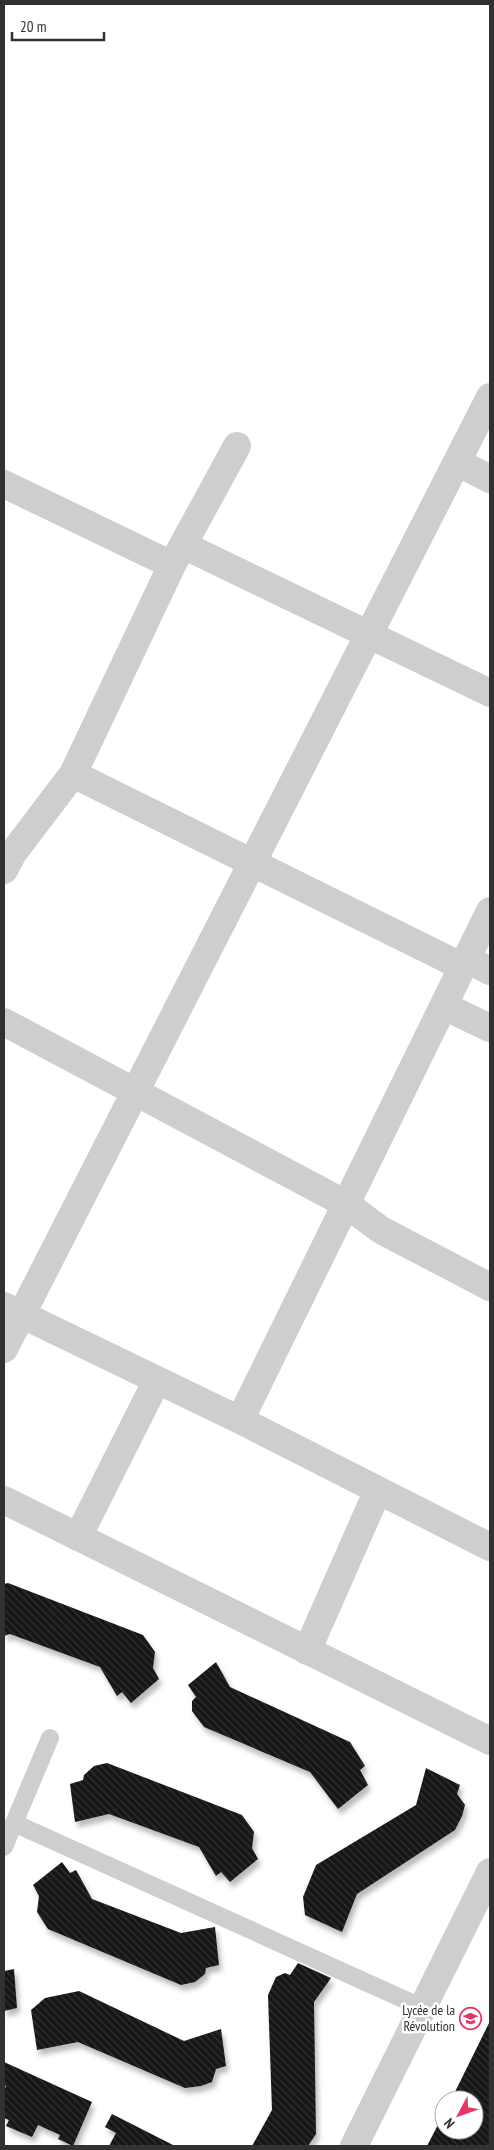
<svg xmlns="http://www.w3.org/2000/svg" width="494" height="2150" font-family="'PT Sans Narrow',sans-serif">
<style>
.building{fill:url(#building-back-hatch);filter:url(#shadow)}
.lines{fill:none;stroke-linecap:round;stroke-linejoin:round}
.service{stroke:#cecece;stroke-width:18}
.minor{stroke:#cecece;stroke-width:28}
.labels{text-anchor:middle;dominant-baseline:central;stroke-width:5;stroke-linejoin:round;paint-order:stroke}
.poi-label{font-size:14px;fill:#313131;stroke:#fff;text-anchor:end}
</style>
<defs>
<pattern id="building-back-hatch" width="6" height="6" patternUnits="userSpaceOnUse" patternTransform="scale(1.25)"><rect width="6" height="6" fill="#181818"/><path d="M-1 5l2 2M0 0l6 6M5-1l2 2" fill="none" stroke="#313131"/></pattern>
<filter id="shadow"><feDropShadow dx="3" dy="5.5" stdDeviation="2.5" flood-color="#0004"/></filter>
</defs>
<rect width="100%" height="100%" fill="#fff"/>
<path class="building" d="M8,1583l135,52 12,17 -2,16 6,11 -28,24 -9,-11 -5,4 -17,-29 -90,-33 -6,2v-52z
M216,1662l14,25 120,55 15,24 -5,4 8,15 -30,24 -28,-37 -106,-45 -12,-16v-10l4,-4 -8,-12z
M107,1763l135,52 12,17 -2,16 6,11 -28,23 -9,-10 -5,4 -17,-29 -90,-33 -34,8 -5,-38 13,-4 1,-5 10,-9z
M426,1768l34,17 -3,9 8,11 -3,11 -7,14 -98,64 -15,38 -37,-17 -2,-18 13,-32 100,-60z
M62,1862l8,11 6,-3 16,29 89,34 34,-6 4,38 -13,3 -1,6 -10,8 -14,3 -133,-56 -11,-17 2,-16 -6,-11z
M298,1963l33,15 -17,24 2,132 -8,12h-56l20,-36 -4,-115 8,-18 9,-4 5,2z
M14,1969l3,39 -13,3v-40z
M79,1991l105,50 37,-12 5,37 -10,3 -4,13 -11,4 -16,2 -107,-46 -41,8 -6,-40 14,-12z
M490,2021v125h-63l17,-33v17h30v-30h-23z
M4,2062l88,40 -19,44 -15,-7 2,-4 -22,-10 -6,12 -26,-11 3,-6 -5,-2v-28l2,-4 -2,-1z
M112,2114l63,32h-66l7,-13 -11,-6z"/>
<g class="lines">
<path class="service" d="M14,1823l409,185
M4,1847l46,-109"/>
<path class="minor" d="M457,462l33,17
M4,484l168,81
M183,545l307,148
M73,774l390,193
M4,870l9,-17 60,-79 99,-209 65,-119
M467,959l23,12
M444,1006l46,22
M4,1022l342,182 35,26 109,57
M4,1306l236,114 250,127
M4,1349l486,-952
M240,1420l250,-509
M4,1500l486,241
M78,1537l79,-157
M307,1651l71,-161
M354,2146l136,-274"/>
</g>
<defs>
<symbol id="school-ring" viewBox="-11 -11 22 22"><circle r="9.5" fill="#fff" stroke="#e33863" stroke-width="1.5"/><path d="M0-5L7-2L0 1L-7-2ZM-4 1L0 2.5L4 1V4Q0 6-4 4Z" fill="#e33863"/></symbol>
</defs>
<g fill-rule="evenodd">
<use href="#school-ring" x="458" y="2006" width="25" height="25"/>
</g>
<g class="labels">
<g class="poi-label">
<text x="455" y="2010">Lycée de la<tspan x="455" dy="16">Révolution</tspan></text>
</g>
</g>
<rect width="494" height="2150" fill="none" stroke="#313131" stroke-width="10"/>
<g transform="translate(459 2115) rotate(229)"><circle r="24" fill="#ffffff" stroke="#adadad"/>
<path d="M0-4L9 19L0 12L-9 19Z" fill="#e33863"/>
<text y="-8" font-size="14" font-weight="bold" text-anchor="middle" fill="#313131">N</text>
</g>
<path d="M12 32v8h92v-8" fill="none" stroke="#313131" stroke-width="2.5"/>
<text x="20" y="32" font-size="15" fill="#313131" stroke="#ffffff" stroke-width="4" paint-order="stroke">20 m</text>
</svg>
